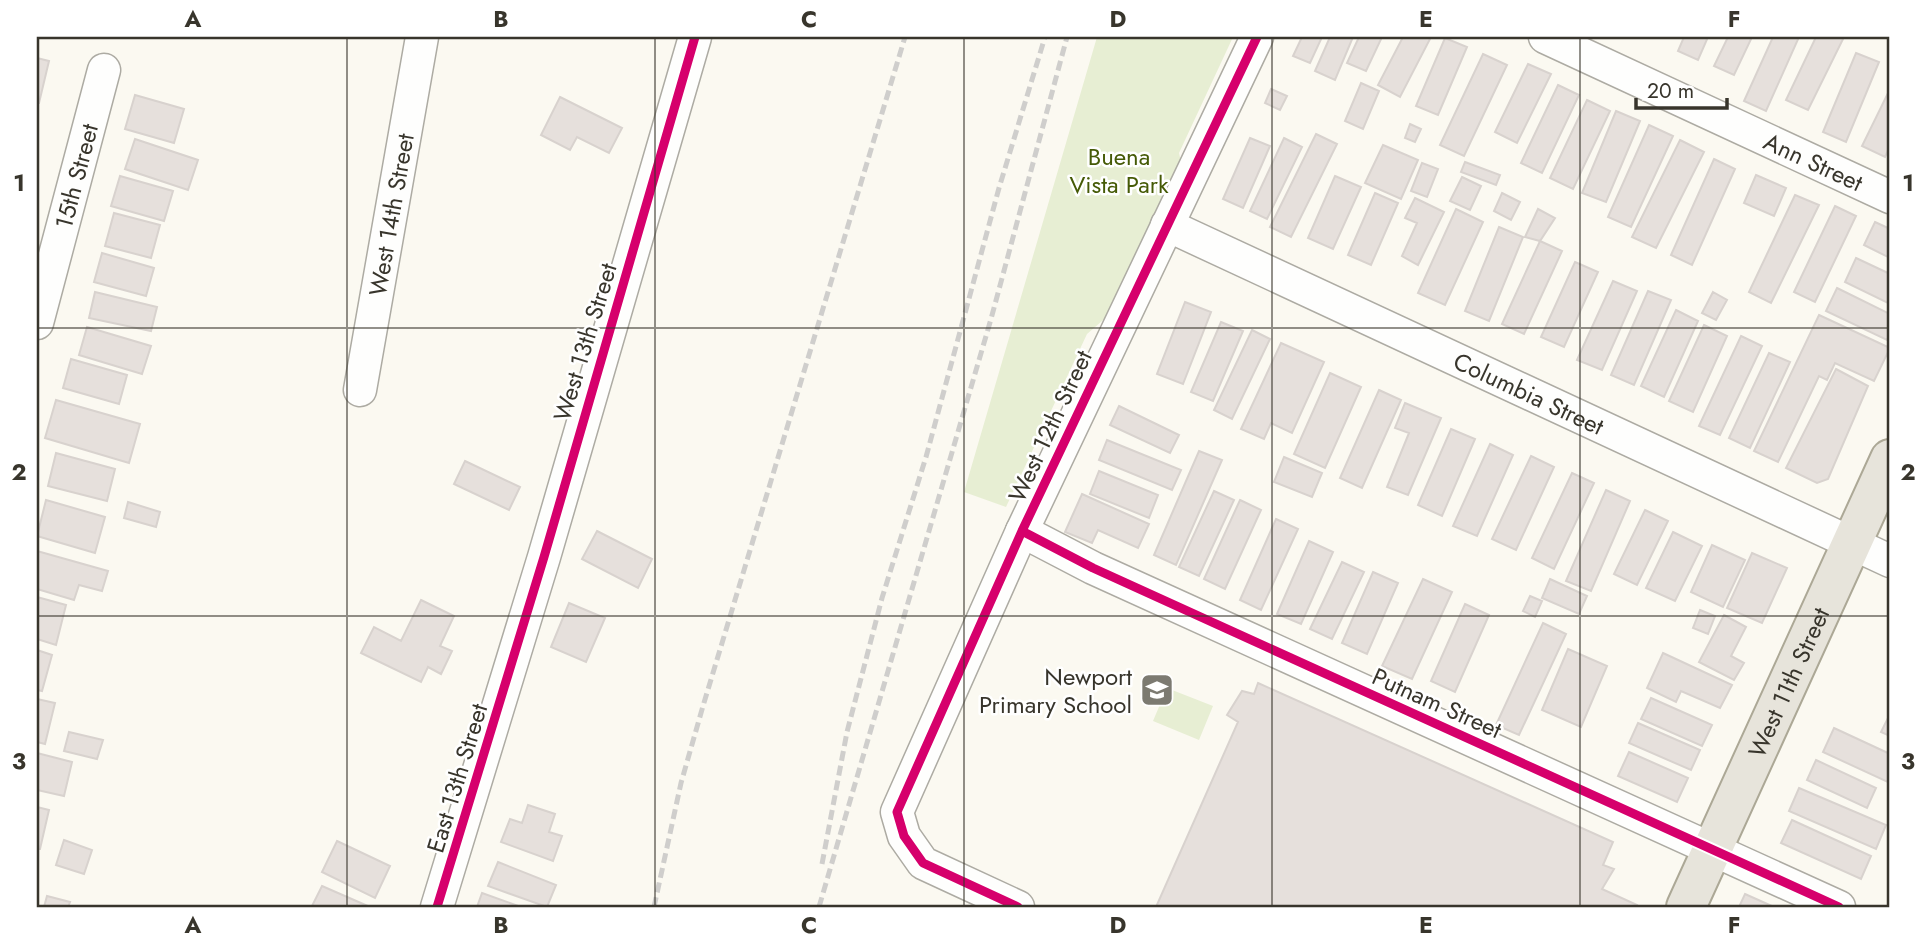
<svg xmlns="http://www.w3.org/2000/svg" width="1927" height="944" font-family="Jost,sans-serif">
<style>
.green{fill:#e7eed3}
.building{fill:#e6e0dc;stroke:#d8d2ce;stroke-width:2}
.lines{fill:none;stroke-linecap:round;stroke-linejoin:round}
.minor-casing{stroke:#adaba3;stroke-width:35}
.major-casing{stroke:#aca896;stroke-width:42}
.minor{stroke:#fefefd;stroke-width:32}
.major{stroke:#e7e4db;stroke-width:38}
.rail{stroke:#cfcecc;stroke-width:5;stroke-dasharray:10 5;stroke-linecap:butt}
.cycleway-casing{stroke:#fff;stroke-width:13}
.cycleway{stroke:#d6006c;stroke-width:9}
.grid{fill:none;stroke:#38352c;stroke-width:2;stroke-opacity:0.55}
.labels{text-anchor:middle;dominant-baseline:central;stroke-width:5;stroke-linejoin:round;paint-order:stroke}
.park-label{font-size:24px;fill:#455a06;stroke:#fff}
.street-label{font-size:24px;fill:#38352c;stroke:#fff}
.poi-label{font-size:24px;fill:#38352c;stroke:#fff;text-anchor:end}
.neatline{fill:none;stroke:#38352c;stroke-width:2.5}
.grid-label{font-size:23px;text-anchor:middle;font-weight:bold;fill:#38352c}
</style>
<rect width="100%" height="100%" fill="#fbf9f1"/>
<path class="green" d="M1097,37h136l-54,116 4,18 -74,144 -22,19 -81,173 -42,-15z
M1167,688l46,18 -14,34 -46,-19z"/>
<path class="building" d="M1302,37h20l-12,26 -17,-7z
M1330,37h23l-18,43 -20,-9z
M1359,37h23l-16,34 -19,-8z
M1403,37h28l-31,60 -22,-12z
M1684,37h24l-10,23 -20,-9z
M1728,37h24l-18,38 -20,-9z
M1773,37h26l-33,74 -22,-10z
M1816,37h28l-36,73 -22,-10z
M1445,38l22,9 -29,68 -22,-9z
M1856,53l23,9 -33,80 -23,-10z
M1483,54l24,11 -43,91 -24,-11z
M37,58l12,3 -10,42h-2z
M1528,64l23,10 -34,69 -22,-11z
M1361,83l18,8 -16,38 -18,-8z
M1558,85l21,10 -37,78 -21,-10z
M1271,89l16,7 -7,14 -15,-7z
M1890,89v57l-5,11 -23,-11z
M135,95l49,14 -10,34 -49,-14z
M560,97l62,31 -13,25 -32,-16 -7,13 -29,-15z
M1587,100l23,11 -37,78 -23,-11z
M1616,111l24,10 -34,81 -24,-9z
M1410,124l11,5 -6,13 -10,-4z
M1649,125l24,11 -42,91 -23,-10z
M1316,134l21,10 -46,93 -21,-10z
M1250,138l20,8 -27,62 -20,-9z
M1284,138l18,9 -35,72 -17,-8z
M135,139l63,21 -10,30 -63,-21z
M1680,140l24,12 -48,96 -24,-11z
M1383,145l35,15 -17,39 -36,-16z
M1714,159l21,10 -43,96 -21,-10z
M1465,162l35,13 -4,10 -35,-13z
M1422,163l16,6 -11,28 -16,-6z
M1756,175l30,13 -12,28 -30,-13z
M120,176l53,15 -9,30 -53,-15z
M1335,176l26,11 -28,62 -25,-11z
M1462,177l19,9 -11,24 -20,-9z
M1375,193l23,10 -27,62 -23,-10z
M1502,193l18,9 -9,18 -17,-9z
M1795,195l24,10 -48,98 -22,-11z
M1415,198l29,14 -26,53 -16,-9 15,-33 -12,-5z
M1835,206l21,10 -41,86 -21,-10z
M1456,209l27,13 -38,83 -27,-12z
M1538,209l17,9 -15,23 -15,-4z
M114,213l46,12 -9,33 -46,-12z
M1875,222l15,7v29l-26,-13z
M1499,227l24,10 -34,84 -24,-10z
M1540,241l22,10 -38,83 -22,-10z
M102,253l52,15 -8,28 -52,-14z
M1856,258l34,16v30l-45,-22z
M1575,262l23,10 -34,75 -23,-10z
M1613,281l24,10 -35,79 -25,-10z
M1837,288l53,26v19l-3,7 -61,-29z
M1648,291l23,9 -37,85 -23,-10z
M95,292l62,15 -6,24 -62,-13z
M1713,292l14,8 -11,20 -14,-7z
M1185,302l26,10 -28,72 -26,-10z
M1676,310l22,11 -34,76 -23,-11z
M1819,315l71,33 -16,33 -39,-18 -8,17 -8,-4 -41,86 -24,-11z
M1221,322l22,9 -30,70 -22,-9z
M1704,325l23,11 -34,76 -24,-11z
M87,327l64,19 -9,28 -63,-19z
M1252,330l18,9 -38,80 -18,-9z
M1741,336l21,10 -42,89 -21,-9z
M1281,343l43,19 -32,71 -21,-10 -7,16 -23,-10z
M1769,353l21,9 -40,86 -21,-10z
M71,359l56,16 -8,29 -56,-16z
M1836,369l32,17 -40,93 -11,4 -31,-15z
M1330,373l31,14 -36,81 -31,-14z
M1379,390l22,10 -39,88 -22,-10z
M56,400l84,24 -11,39 -84,-25z
M1405,403l36,15 -33,77 -21,-8 22,-54 -14,-5z
M1119,406l60,29 -9,18 -60,-28z
M1451,429l24,10 -33,77 -24,-11z
M1107,440l74,30 -9,20 -73,-30z
M1490,444l23,11 -36,81 -24,-10z
M1199,451l23,9 -46,105 -22,-10z
M56,453l59,16 -8,32 -59,-15z
M1531,456l23,11 -38,83 -24,-11z
M1284,457l38,16 -10,24 -38,-15z
M465,461l55,26 -11,23 -55,-26z
M1099,471l59,24 -9,23 -59,-24z
M1572,473l22,10 -40,86 -22,-11z
M1606,490l24,11 -39,90 -25,-10z
M1214,491l20,9 -35,76 -20,-9z
M1082,494l67,30 -11,24 -40,-18 -6,13 -27,-11z
M46,500l59,17 -10,36 -58,-17z
M1240,500l21,10 -36,79 -21,-10z
M128,502l32,10 -4,15 -32,-9z
M1645,510l23,11 -31,64 -23,-11z
M1276,519l22,10 -37,81 -21,-10z
M597,531l55,28 -14,29 -56,-29z
M1673,532l29,14 -27,55 -29,-13z
M1309,541l24,11 -32,72 -24,-10z
M1712,545l33,15 -22,47 -32,-15z
M37,551l71,20 -6,20 -23,-6 -5,15 -37,-11z
M1752,553l35,15 -25,55 -35,-15z
M1342,562l22,10 -32,67 -22,-10z
M1373,572l25,11 -31,71 -25,-11z
M1423,579l29,13 -40,87 -30,-13z
M1550,579l37,17 -8,18 -37,-16z
M1530,596l12,5 -7,16 -12,-6z
M37,597l29,8 -10,40 -19,-6z
M421,600l33,16 -14,30 12,5 -11,23 -13,-7 -7,15 -60,-29 13,-26 27,14z
M569,603l36,15 -19,44 -35,-15z
M1465,604l24,11 -34,77 -24,-11z
M1700,610l15,6 -7,18 -15,-6z
M1724,615l22,12 -15,29 13,7 -10,17 -35,-18z
M1543,623l23,11 -47,101 -23,-10z
M1568,649l39,17 -26,61 -39,-17z
M37,650l15,5 -10,36 -5,-1z
M1663,653l69,32 -12,23 -39,-17 -5,11 -29,-14z
M1258,683l355,159 -10,23 11,4 -12,20 35,16 -1,2h-480l82,-185 -11,-7 15,-24 12,3z
M1651,698l61,27 -10,21 -61,-27z
M37,699l18,4 -10,41 -8,-2z
M1890,714v22l-9,-4z
M1638,723l62,27 -9,20 -62,-27z
M1834,728l56,26v29l-67,-31z
M69,732l34,8 -6,19 -33,-8z
M1629,752l59,26 -11,24 -59,-26z
M37,753l35,9 -8,34 -27,-6z
M1816,760l60,28 -9,20 -60,-28z
M1799,788l87,37 -10,24 -87,-38z
M528,805l27,9 -6,18 13,4 -9,25 -52,-19 9,-23 12,4z
M37,807l12,3 -9,39h-3z
M1792,820l79,36 -10,23 -80,-36z
M64,840l28,10 -8,24 -28,-9z
M337,841l53,25 -15,32 -53,-26z
M498,862l58,23 -9,22 -59,-21z
M322,886l48,21 -58,-1z
M482,893l39,14h-44z
M1745,894l29,13h-35z
M47,896l23,6 -2,5h-24z"/>
<g class="lines">
<defs>
<g id="minor">
<path id="s1" d="M1545,37l345,160"/>
<path id="s2" d="M1167,225l723,336"/>
<path id="s3" d="M37,323l67,-253"/>
<path id="s4" d="M360,390l62,-353"/>
<path d="M1022,531l71,37 746,339"/>
<path d="M437,907l107,-350 151,-520"/>
<path d="M1018,907l-95,-44 -19,-27 -7,-24 125,-281 235,-494"/>
</g>
<g id="major">
<path id="s5" d="M1686,907l204,-448"/>
</g>
</defs>
<use href="#minor" class="minor-casing"/>
<use href="#major" class="major-casing"/>
<use href="#minor" class="minor"/>
<use href="#major" class="major"/>
<path class="rail" d="M822,864l25,-132 35,-134 44,-141 73,-269 46,-151
M654,907l27,-124 22,-77 202,-669
M819,907l172,-588 76,-282"/>
<defs>
<path id="cycleway" d="M1022,531l71,37 746,339
M437,907l107,-350 151,-520
M1018,907l-95,-44 -19,-27 -7,-24 125,-281 235,-494"/>
</defs>
<use href="#cycleway" class="cycleway-casing"/>
<use href="#cycleway" class="cycleway"/>
</g>
<path class="grid" d="M347,37v870M655,37v870M964,37v870M1272,37v870M1580,37v870M37,328h1853M37,616h1853"/>
<defs>
<symbol id="school-square" viewBox="-11 -11 22 22"><rect x="-9" y="-9" width="18" height="18" rx="4" fill="#7c7a71" stroke="#fff"/><path d="M0-5L7-2L0 1L-7-2ZM-4 1L0 2.5L4 1V4Q0 6-4 4Z" fill="#fff"/></symbol>
</defs>
<g fill-rule="evenodd">
<use href="#school-square" x="1138" y="671" width="38" height="38"/>
</g>
<g class="labels">
<g class="park-label">
<text x="1119" y="156">Buena<tspan x="1119" dy="28">Vista Park</tspan></text>
</g>
<g class="street-label">
<text stroke="none"><textPath href="#s1" startOffset="296">Ann Street</textPath></text>
<text stroke="none"><textPath href="#s3" startOffset="152">15th Street</textPath></text>
<text stroke="none"><textPath href="#s4" startOffset="178">West 14th Street</textPath></text>
<text transform="translate(585 342) rotate(-73)">West 13th Street</text>
<text stroke="none"><textPath href="#s2" startOffset="399">Columbia Street</textPath></text>
<text transform="translate(1050 426) rotate(-65)">West 12th Street</text>
<text stroke="none"><textPath href="#s5" startOffset="247">West 11th Street</textPath></text>
<text transform="translate(1437 703) rotate(24)">Putnam Street</text>
<text transform="translate(457 778) rotate(-73)">East 13th Street</text>
</g>
<g class="poi-label">
<text x="1132" y="676">Newport<tspan x="1132" dy="28">Primary School</tspan></text>
</g>
</g>
<rect width="1927" height="944" fill="none" stroke="#ffffff" stroke-width="77"/>
<path d="M1636 98v10h91v-10" fill="none" stroke="#38352c" stroke-width="3.5"/>
<text x="1647" y="98" font-size="21" fill="#38352c" stroke="#ffffff" stroke-width="5" paint-order="stroke">20 m</text>
<rect x="38" y="38" width="1850" height="868" class="neatline"/>
<g class="grid-label">
<text x="193" y="27">A</text>
<text x="501" y="27">B</text>
<text x="809" y="27">C</text>
<text x="1118" y="27">D</text>
<text x="1426" y="27">E</text>
<text x="1734" y="27">F</text>
<text x="19" y="191">1</text>
<text x="1908" y="191">1</text>
<text x="19" y="480">2</text>
<text x="1908" y="480">2</text>
<text x="19" y="769">3</text>
<text x="1908" y="769">3</text>
<text x="193" y="933">A</text>
<text x="501" y="933">B</text>
<text x="809" y="933">C</text>
<text x="1118" y="933">D</text>
<text x="1426" y="933">E</text>
<text x="1734" y="933">F</text>
</g>
</svg>
